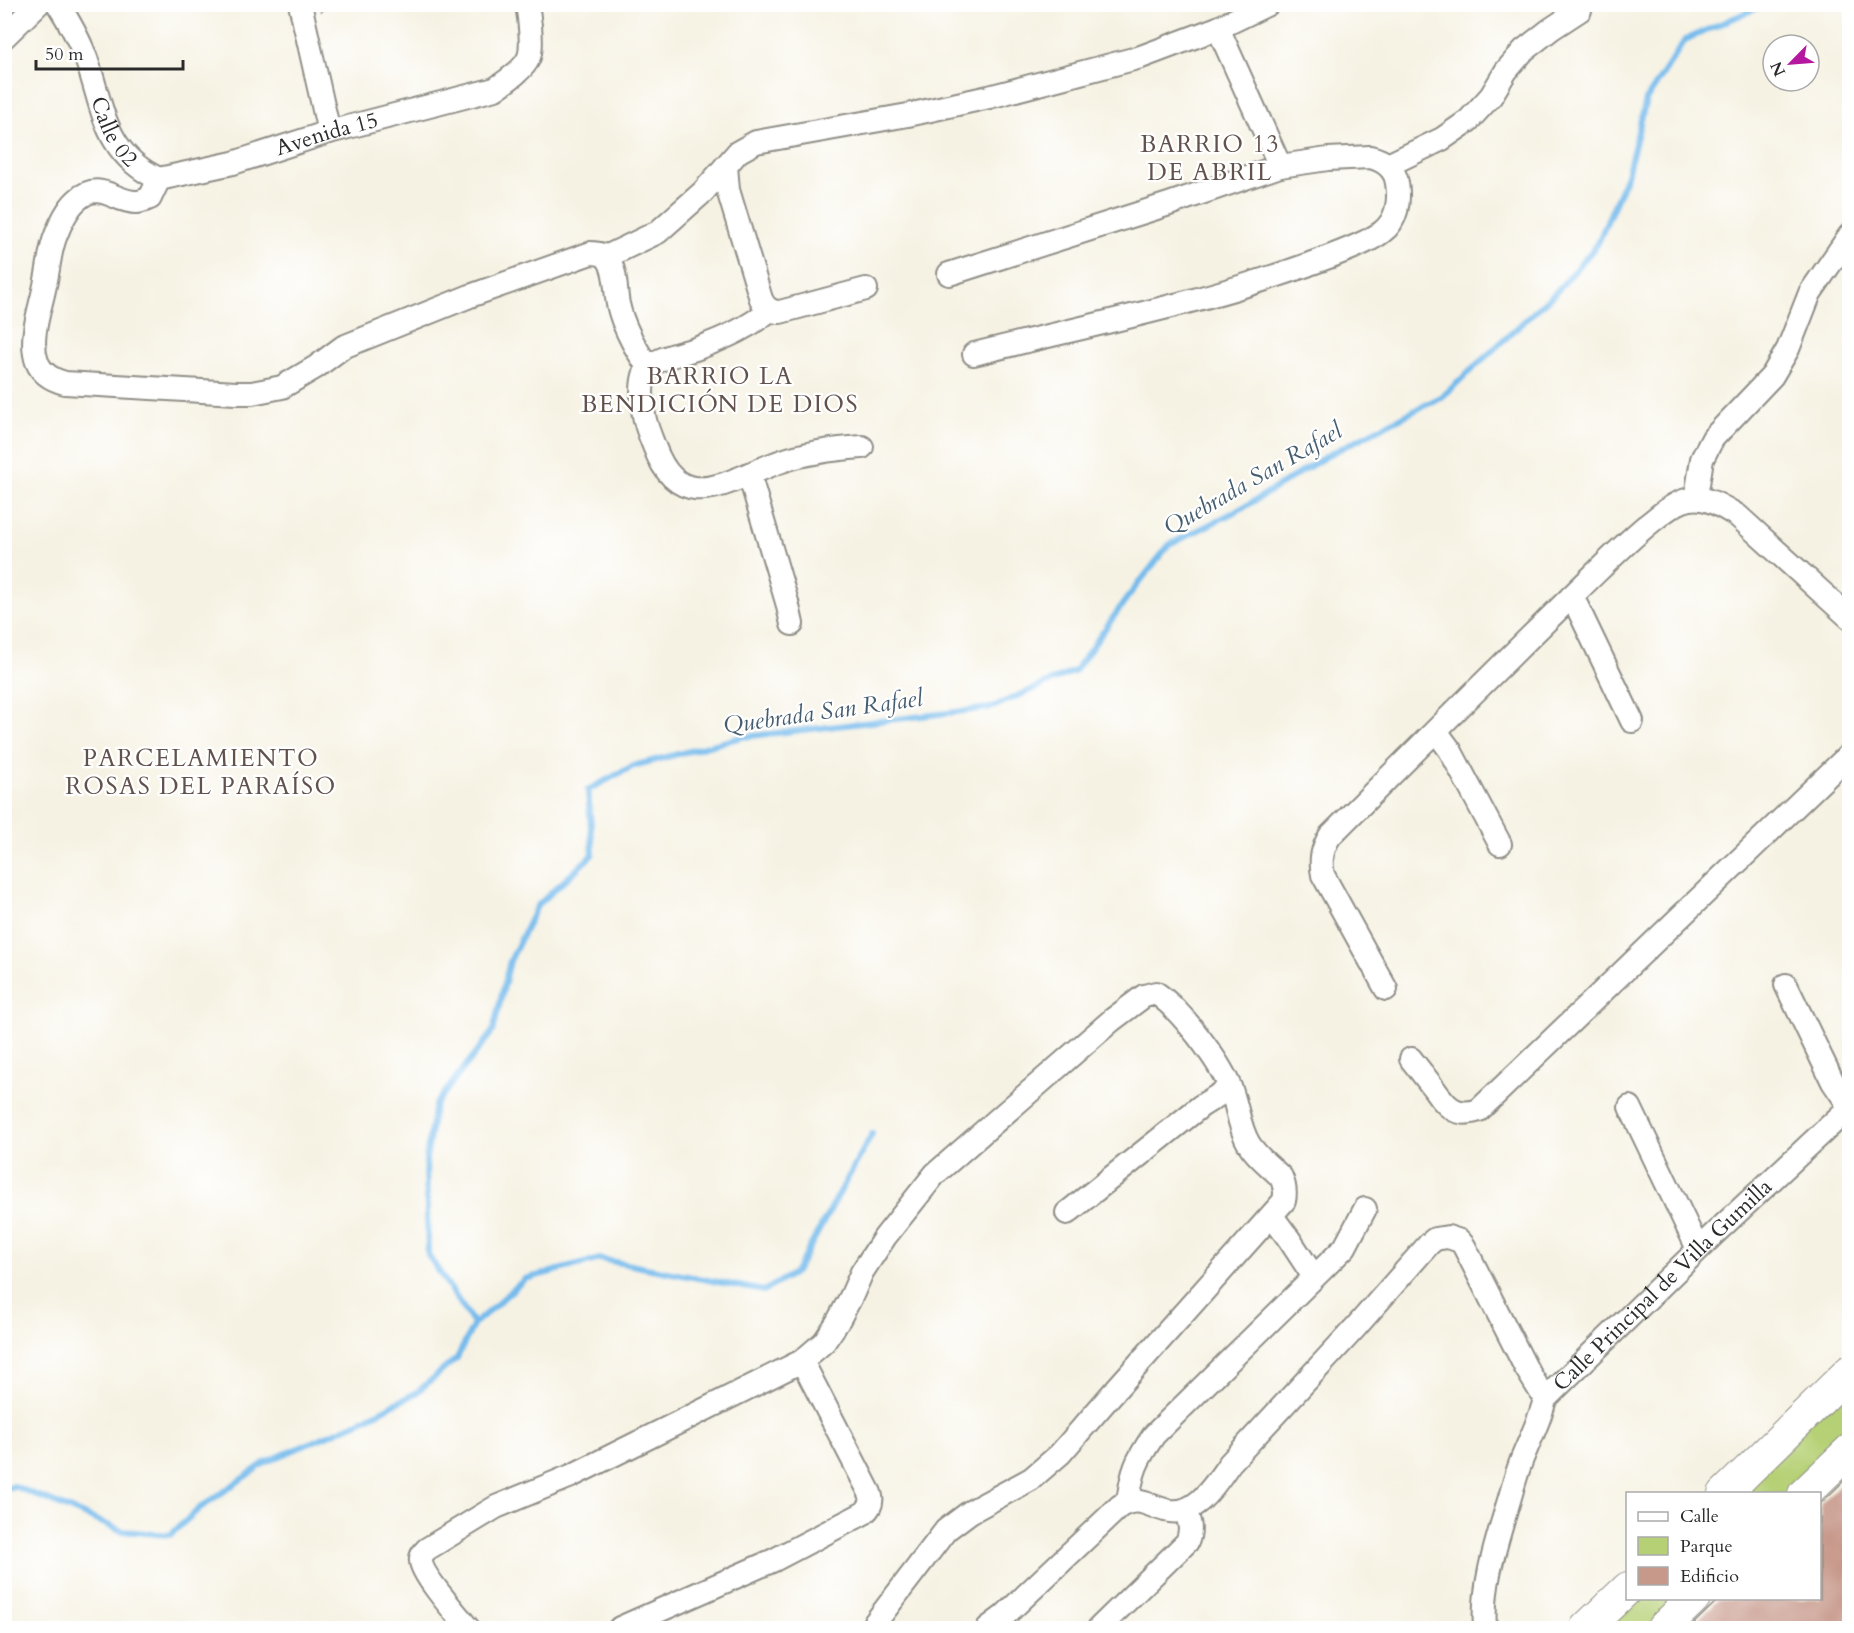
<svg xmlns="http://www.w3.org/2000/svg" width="1854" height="1633" font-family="Cardo,serif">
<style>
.green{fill:#b5d075;stroke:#707e50;stroke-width:1.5}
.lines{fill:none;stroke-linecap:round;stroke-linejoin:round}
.stream{stroke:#75bbec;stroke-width:6}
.building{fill:#c7998b}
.street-casing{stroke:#908e87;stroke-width:26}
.secondary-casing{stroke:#908e87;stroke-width:34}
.path{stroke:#908e87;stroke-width:4;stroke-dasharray:4.5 4.5;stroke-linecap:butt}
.street{stroke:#fff;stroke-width:22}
.secondary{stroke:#fff;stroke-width:32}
.labels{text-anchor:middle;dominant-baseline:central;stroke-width:4.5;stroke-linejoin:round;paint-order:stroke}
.street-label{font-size:22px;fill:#2b2b2b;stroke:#fff}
.neighbourhood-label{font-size:24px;letter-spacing:1.5px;fill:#62524d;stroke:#fff}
.water-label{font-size:24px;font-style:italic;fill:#455d6f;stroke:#fff}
</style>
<rect width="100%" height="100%" fill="#fff"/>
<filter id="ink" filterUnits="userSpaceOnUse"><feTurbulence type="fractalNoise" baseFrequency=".0167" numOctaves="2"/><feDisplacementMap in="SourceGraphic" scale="12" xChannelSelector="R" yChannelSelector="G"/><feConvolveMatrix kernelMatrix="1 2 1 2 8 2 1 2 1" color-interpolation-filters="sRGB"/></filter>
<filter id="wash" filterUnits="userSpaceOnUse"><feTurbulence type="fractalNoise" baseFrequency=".008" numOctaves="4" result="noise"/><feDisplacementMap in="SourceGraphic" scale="24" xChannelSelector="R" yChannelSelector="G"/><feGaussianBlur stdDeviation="1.35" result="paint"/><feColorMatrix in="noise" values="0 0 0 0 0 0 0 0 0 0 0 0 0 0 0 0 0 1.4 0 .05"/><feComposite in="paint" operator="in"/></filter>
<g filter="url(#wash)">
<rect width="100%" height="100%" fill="#f6f2e3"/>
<path class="green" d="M1849,1375v71l-48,47 -73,1z
M1628,1598l63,1 -32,29h-68z"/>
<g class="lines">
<path class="stream" d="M474,1324l-46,-69 -2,-97 9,-53 58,-74 17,-70 27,-55 56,-52 -5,-64 45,-24 109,-29 248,-29 85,-37 52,-73 42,-53 77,-39 84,-52 113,-58 114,-105 40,-46 30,-70 19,-75 39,-60 80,-36
M4,1489l10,-3 108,45 48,4 30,-27 66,-46 95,-41 55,-28 41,-35 17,-34 51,-45 75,-20 164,32 32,-19 76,-138"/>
</g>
<g id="blocks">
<path class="building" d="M1850,1475l-1,154h-161l31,-30h101v-95z"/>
</g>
</g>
<g filter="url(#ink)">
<use href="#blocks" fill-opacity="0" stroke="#908e87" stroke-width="1.5"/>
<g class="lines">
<defs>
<g id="street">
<path id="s1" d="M58,4c10,16 19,31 26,49 20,51 17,99 75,126"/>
<path d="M300,4l29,128"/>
<path d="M1218,28l62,138"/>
<path d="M4,37l34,-33"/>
<path d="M1388,165l54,-26 26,-18 23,-25 15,-25 18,-21 27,-21 29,-19"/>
<path d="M726,166l2,24 33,109c4,9 10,13 19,13l86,-23"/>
<path d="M159,179l-9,19c-3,1 -9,4 -13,4 -22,1 -37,-23 -60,-2 -9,8 -17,24 -21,35 -6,14 -7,31 -10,45 -4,25 -18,57 -9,82 5,12 16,18 28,21l171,10h16l30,-6 34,-20 27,-20 127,-51 121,-43c7,0 13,1 17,6 9,13 7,31 10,45 5,23 17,44 30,63"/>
<path id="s2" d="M159,179l74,-16 96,-31 166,-43c10,-7 30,-20 34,-32 4,-11 0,-41 -2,-53"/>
<path d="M606,257l52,-25 45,-40 35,-40 18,-10 152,-27 81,-18 152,-40 77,-29 50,-24"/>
<path d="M949,274l220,-70 111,-38 48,-7 42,-2c13,3 25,11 27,26 3,18 0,38 -15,49 -17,13 -54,25 -75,33 -108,39 -222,61 -333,89"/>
<path d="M770,310c-22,18 -45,28 -72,38 -13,5 -40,9 -50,20 -9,9 -6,40 -3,52 2,9 6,18 9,26 27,74 77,32 128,15 26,-9 53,-12 80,-14"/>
<path d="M749,474l38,128 5,22"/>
<path d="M1696,497l6,-38 11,-21 59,-62 16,-27 22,-56 40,-58"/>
<path d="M1572,596l60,125"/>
<path d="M1436,731l14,19 50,94"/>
<path d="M1786,985l47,97 17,25"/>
<path d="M1386,989l-63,-114c-3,-15 -1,-26 7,-39 80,-80 161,-161 243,-241 24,-23 47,-47 73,-69 12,-9 23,-20 37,-25 20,-8 38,5 55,15l112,102"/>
<path d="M1411,1059c7,9 14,18 21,27 13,18 22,33 47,24l371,-356"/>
<path d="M1630,1107l68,142"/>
<path d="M1067,1213l134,-107 29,-18"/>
<path d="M1272,1216l17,23 25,38"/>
<path d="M1128,1502c4,-31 8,-41 26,-67l191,-188 20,-38"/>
<path d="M468,1628c-9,-11 -47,-54 -47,-67 -1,-5 3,-9 6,-12l69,-42 75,-31 231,-115 22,-19 13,-19 15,-28 10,-23 23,-35 50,-63 177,-154 32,-24 12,-3c25,17 62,66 74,94 8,19 8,39 19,57 8,13 21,22 32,33 4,9 5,15 3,24l-166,186 -58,67 -29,25 -61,33 -24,18 -75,98"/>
<path d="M620,1628l154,-68 90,-47c7,-6 9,-12 6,-20l-68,-132"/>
<path d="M988,1628l16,-12 116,-110c20,-10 26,-1 45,4 30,9 50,-26 65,-47l125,-135 74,-84 6,-5 13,-2 12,4 4,5 62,122 19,31"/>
<path d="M1099,1628l88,-86c5,-11 3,-20 -2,-32"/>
<path id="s3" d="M1485,1628c-3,-41 10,-81 22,-121 5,-16 9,-33 15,-48 8,-20 18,-39 23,-60l168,-164 137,-128"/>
</g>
<path id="secondary" d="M1724,1494l126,-123
M1804,1494l46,-44
M1586,1628l42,-40
M1663,1628l31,-30"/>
</defs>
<use href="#street" class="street-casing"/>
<use href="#secondary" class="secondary-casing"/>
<path class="path" d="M320,10l18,-6"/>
<use href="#street" class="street"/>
<use href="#secondary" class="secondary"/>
</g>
</g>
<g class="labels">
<g class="street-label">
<text stroke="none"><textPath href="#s1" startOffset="140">Calle 02</textPath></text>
<text stroke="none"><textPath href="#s2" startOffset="174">Avenida 15</textPath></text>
<text stroke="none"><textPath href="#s3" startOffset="402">Calle Principal de Villa Gumilla</textPath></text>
</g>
<g class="neighbourhood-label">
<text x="1210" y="144">BARRIO 13<tspan x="1210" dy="28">DE ABRIL</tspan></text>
<text x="720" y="376">BARRIO LA<tspan x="720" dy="28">BENDICIÓN DE DIOS</tspan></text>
<text x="201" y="758">PARCELAMIENTO<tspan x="201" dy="28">ROSAS DEL PARAÍSO</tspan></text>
</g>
<g class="water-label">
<text transform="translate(1253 479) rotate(-30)">Quebrada San Rafael</text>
<text transform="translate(823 712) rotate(-8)">Quebrada San Rafael</text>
</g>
</g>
<rect width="1854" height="1633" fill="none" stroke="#fff" stroke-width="24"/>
<rect x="1626" y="1492" width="195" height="108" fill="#ffffff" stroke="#aaaaaa" stroke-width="1.5"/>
<rect x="1638" y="1512" width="30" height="9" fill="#ffffff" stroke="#aaaaaa" stroke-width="1.5"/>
<text x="1680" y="1522" font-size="18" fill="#2b2b2b">Calle</text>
<rect x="1638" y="1537" width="30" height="18" fill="#b5d075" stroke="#aaaaaa" stroke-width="1.5"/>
<text x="1680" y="1552" font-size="18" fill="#2b2b2b">Parque</text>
<rect x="1638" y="1567" width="30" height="18" fill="#c7998b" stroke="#aaaaaa" stroke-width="1.5"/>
<text x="1680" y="1582" font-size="18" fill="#2b2b2b">Edificio</text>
<g transform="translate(1791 63) rotate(245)"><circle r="28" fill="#ffffff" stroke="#aaaaaa" stroke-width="1.5"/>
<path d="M0-4.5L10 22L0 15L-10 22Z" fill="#b5179e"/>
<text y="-9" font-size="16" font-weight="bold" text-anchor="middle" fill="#2b2b2b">N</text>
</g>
<path d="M36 60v9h147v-9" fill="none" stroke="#2b2b2b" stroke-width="3"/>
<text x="45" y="60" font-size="18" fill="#2b2b2b" stroke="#ffffff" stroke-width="4.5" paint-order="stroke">50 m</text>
</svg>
